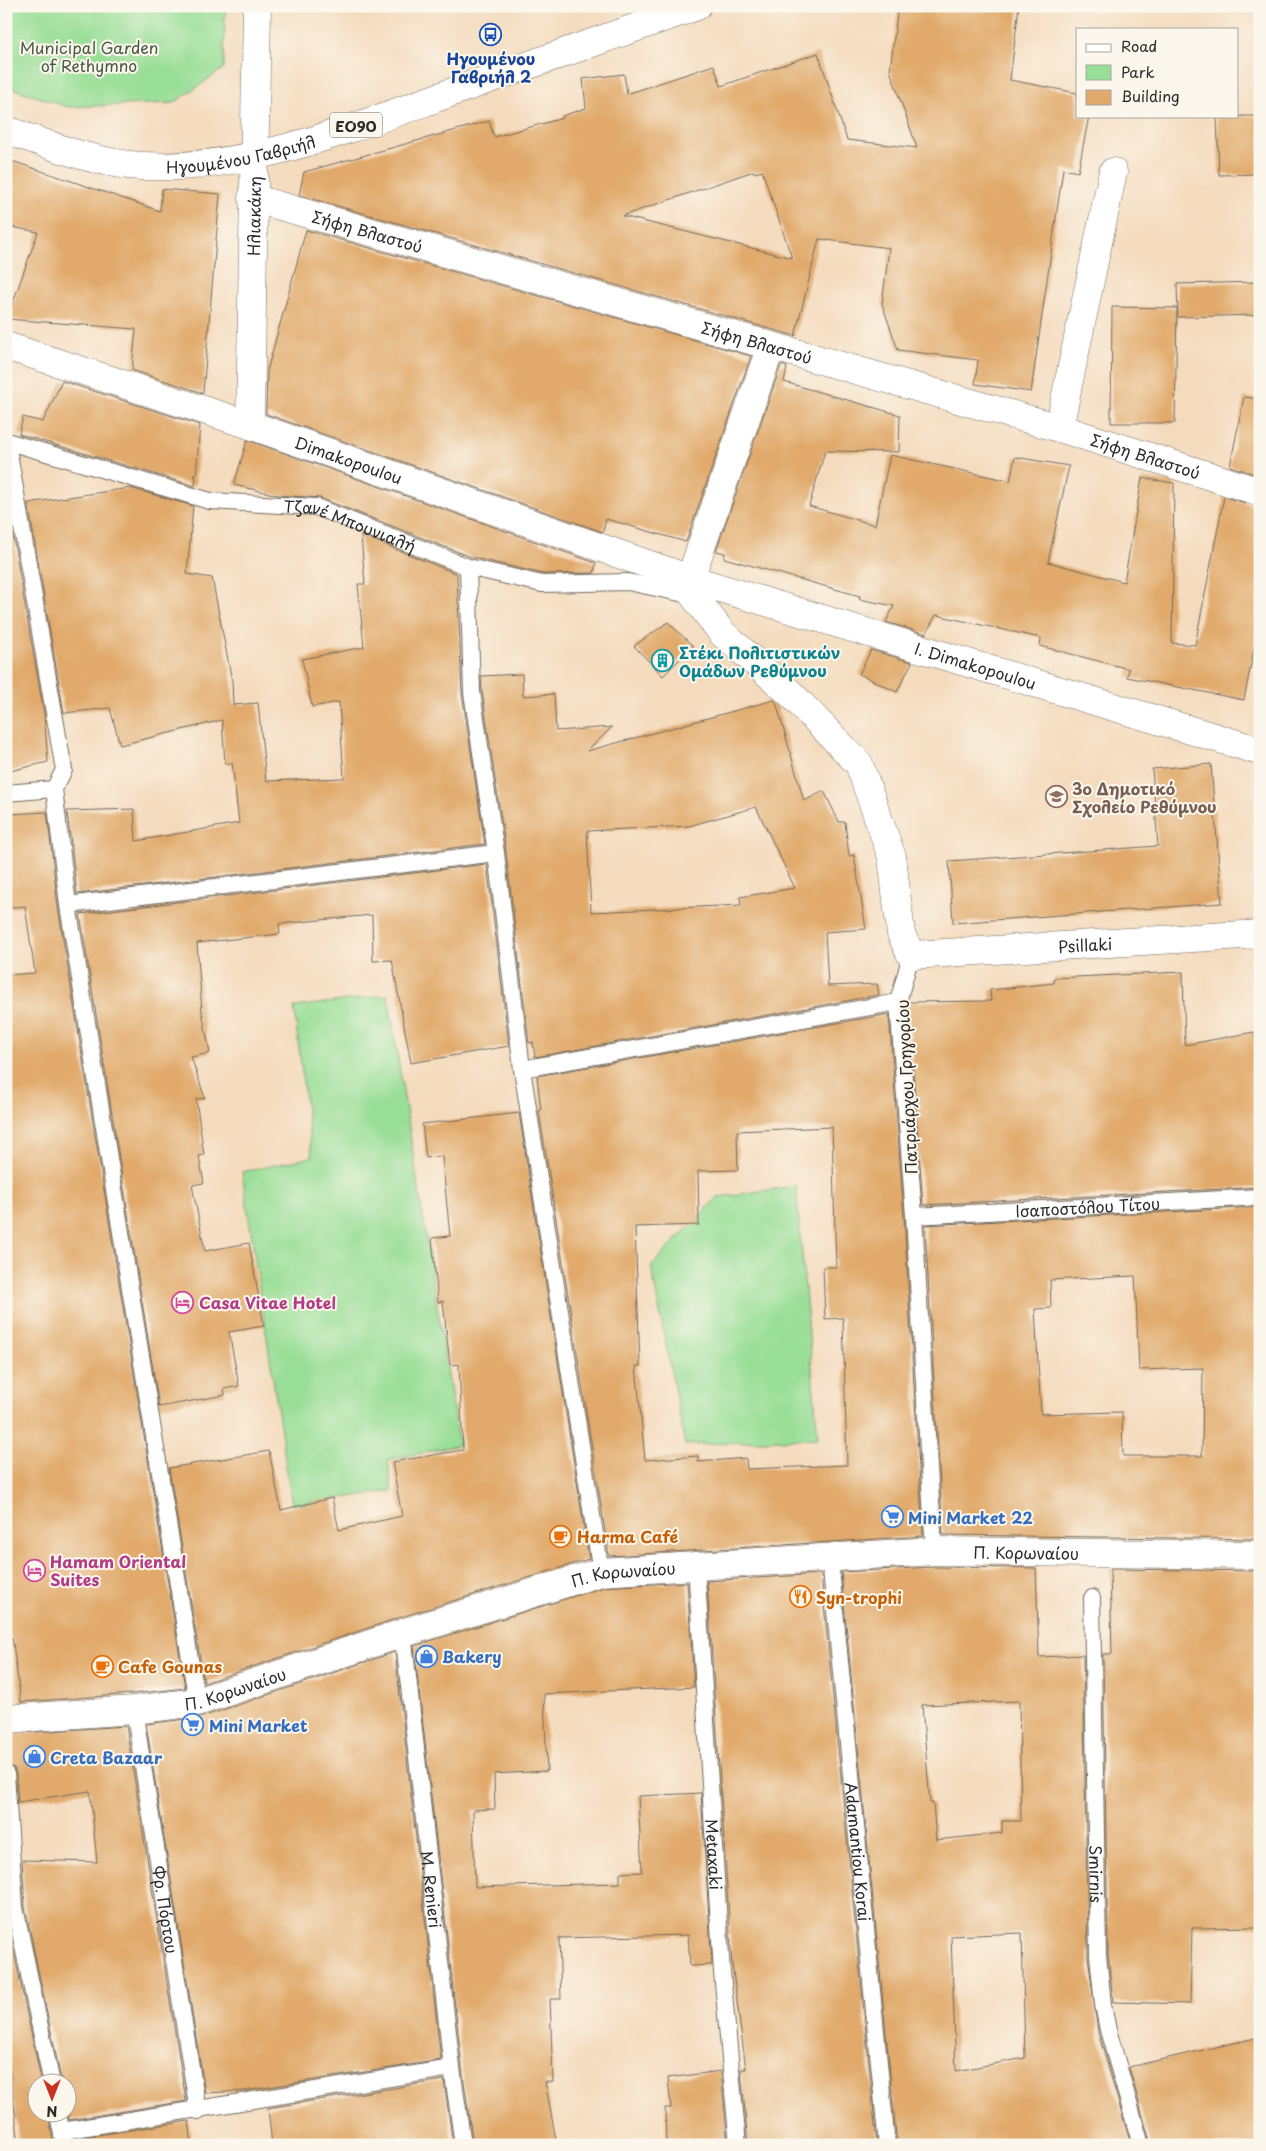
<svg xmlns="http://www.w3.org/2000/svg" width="1266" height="2151" font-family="'Playpen Sans',sans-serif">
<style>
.green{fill:#99de96;stroke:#628460}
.building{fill:#e1aa6c;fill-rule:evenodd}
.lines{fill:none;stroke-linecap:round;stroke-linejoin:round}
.lane-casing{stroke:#71695e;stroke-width:18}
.street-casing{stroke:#71695e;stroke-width:29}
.secondary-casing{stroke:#71695e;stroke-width:29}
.primary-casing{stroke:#71695e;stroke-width:29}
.lane{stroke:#fff;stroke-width:16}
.street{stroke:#fff;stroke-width:28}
.secondary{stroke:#fff;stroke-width:28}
.primary{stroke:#fff;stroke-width:28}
.labels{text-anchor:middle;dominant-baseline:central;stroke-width:4;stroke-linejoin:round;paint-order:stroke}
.shield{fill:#fbf7ec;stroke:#696865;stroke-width:1}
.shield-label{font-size:15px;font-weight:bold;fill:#2b2b2b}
.park-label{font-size:16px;fill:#465846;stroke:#fbf7ec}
.transit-label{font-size:16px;font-weight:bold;fill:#164399;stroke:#fbf7ec}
.street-label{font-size:16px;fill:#2b2b2b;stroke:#fbf7ec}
.culture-label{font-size:16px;font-weight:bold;fill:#0d838f;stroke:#fbf7ec;text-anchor:start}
.education-label{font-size:16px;font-weight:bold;fill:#785e54;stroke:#fbf7ec;text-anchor:start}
.hotel-label{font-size:16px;font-weight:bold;fill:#b23c85;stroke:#fbf7ec;text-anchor:start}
.shop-label{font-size:16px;font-weight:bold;fill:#366cbe;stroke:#fbf7ec;text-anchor:start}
.food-label{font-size:16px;font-weight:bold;fill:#c56008;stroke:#fbf7ec;text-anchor:start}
</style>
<rect width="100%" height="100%" fill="#fbf7ec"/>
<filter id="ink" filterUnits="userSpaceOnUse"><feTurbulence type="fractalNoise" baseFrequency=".02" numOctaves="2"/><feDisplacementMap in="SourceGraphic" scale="10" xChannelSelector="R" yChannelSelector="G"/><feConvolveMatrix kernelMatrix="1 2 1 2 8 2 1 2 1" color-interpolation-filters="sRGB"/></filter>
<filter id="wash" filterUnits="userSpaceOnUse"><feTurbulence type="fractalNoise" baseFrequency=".0096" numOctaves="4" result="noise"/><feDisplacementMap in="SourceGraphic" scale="20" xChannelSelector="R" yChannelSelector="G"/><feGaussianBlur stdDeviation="1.12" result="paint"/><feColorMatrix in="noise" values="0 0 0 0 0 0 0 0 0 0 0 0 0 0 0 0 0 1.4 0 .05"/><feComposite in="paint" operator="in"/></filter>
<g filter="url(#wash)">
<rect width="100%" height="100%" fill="#f4dbbe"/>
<path class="green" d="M6,6h219l-1,62 -50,35 -106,4 -62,-21z
M388,995l71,450 -71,15 4,31 -100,14 -50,-333 70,-15 -18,-150z
M796,1186l22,252 -133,7 -34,-179 67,-69z"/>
<g id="blocks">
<path class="building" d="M898,6h121l-9,74 67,13v23h12l-11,56 -15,-3 -32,223 -56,-8 3,-24 -80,-10 -16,-46 7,-56 -70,-9 -24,97 -496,-141 5,-23 185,-51 5,16 69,-19 -1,-2 24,-8 -3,-29 41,-5 3,20 87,-29 7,21 97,-33 29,87 70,8 -27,-78zM754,171l1,2 7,-2 30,87 -170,-42z
M1217,116h43v58l-41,1z
M6,159l154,52 2,-22 58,5 -17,199 -71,-23 4,-41 -129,-10 31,-87 -32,-6z
M306,230l445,126 -65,186 -80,-23 -3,13 -337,-118 1,-43z
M1260,282v33l-82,2 -1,-33z
M1112,307l65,1 -2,115h-64z
M781,365l6,2 -3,15 116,33 -1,37 -74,-1 -16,55 66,19 15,-70 120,26 5,-24 54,9 -21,96 76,20 18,-104 32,5 -2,160 23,2 29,-148 36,10v111l-16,82 -117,-23 2,-8 -89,-23 1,-8 -105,-23 -10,19 -40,-12 8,-16 -35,-7 1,-3 -136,-38 1,-5 -9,-2z
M62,381l138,44 -4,51 -3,-1 3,3 -1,8 -176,-52 4,-17 20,5z
M1244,397l16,2v77l-30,-10z
M247,440l349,123 -2,10 -51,1 -72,-17 -151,-59 -42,-3 -44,-10z
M130,488l63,18 -6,68 25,4 20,103 1,24 25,-2 8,78 78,-3 -5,-76 -27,5 -10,-48 62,-12 -6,-63h7l-4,-49 96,39 5,119 23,151 -408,50 -10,-83 67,-2 2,32 103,-18 -7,-60 -7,1 -3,-44 -102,25 -10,-37 -46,5 -36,-210z
M6,520h4l34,194 4,48 -42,10z
M668,622l25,24 -30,30 -29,-30z
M871,650l41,12 -15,30 -38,-18z
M522,674l1,22 31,-2 2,37 56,-4 -25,24 187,-51 2,2 28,99 20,-10 15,31h6l4,34 5,-1 12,74 -41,3 3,54 49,-2 2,11 -344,62 -2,-15 -4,1 -23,-191 -24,-161 -1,-15zM756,807l39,81 -55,9 1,8 -150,7 -4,-81 102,-5z
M1211,764l11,139 -269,20 -4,-62 209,-15 -6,-77z
M47,812l11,95 127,781 -53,6 -111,8 -9,-65h-6v-662l29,-2 -10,-67 -19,2v-94z
M487,864l22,182 -98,17 -19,-103 -19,1 -1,-46 -93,9 1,10 -83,9 5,69 8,41 -19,4 14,41 -9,1 8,56 -5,1 5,27 -12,2 13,66 44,-8 15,83 -35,6 10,54 -15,3 1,6 -66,12 -79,-493z
M1183,972l2,73 69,-13 6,32v123l-337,18 -15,-203 83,-1 -1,-11 64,-7v-5z
M889,1014l15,203 19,319 -314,20 -70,-445 2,-1 -4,-34zM832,1127l4,140h-13l2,52 18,-1 4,147 -100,4 -1,-11 -48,4v-6l-53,4 -9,-94h4l-5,-139 64,-2 -1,-54 40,-1 -1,-39z
M519,1113l70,446 -191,59 -194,65 -35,-215 100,-17 12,59 51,-12 7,32 63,-14 -10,-54 71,-12 -4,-86 -9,1 -7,-64 -5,1 -6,-64 18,-2 -8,-80 -16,2 -4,-34z
M1260,1207v332l-317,-4 -18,-310zM1135,1276l4,94 64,-2 -1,88h-79l-1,-44 -81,2 -6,-105 16,-1 -1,-28z
M934,1567l102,1 3,89 44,-2 5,301 10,76 33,113h-234l-56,-573zM1019,1701l2,120h-19v12l-66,7 -3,-37h-3l-8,-98zM1022,1933l3,125 -69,13 -5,-135z
M1110,1569l150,2v356l-68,1 -2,76 -77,-2 -5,-48 -5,-300h9z
M821,1574l56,571h-129l-7,-76h5l-14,-105 -25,-383z
M687,1582l7,105 -150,7 3,77 -53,3 1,35 -22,1 2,77 145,-4v-10l22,-1 -4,-76 63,-3 11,172 -22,1 -2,-31 -129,3 2,61h-11l3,83h-8l12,63h-84l-11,-78 -48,-421 190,-59z
M395,1652l46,408 -197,31 -39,2 -59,-369 56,-7z
M126,1726l60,375 -117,19 -1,-36h-6l-37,-177 -3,-47 75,2 -7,-71 -72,11 -2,-29 -2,-5 -8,-4v-30z
M6,1915l36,169h-4v30h10l6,31h-35l-13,-105z
M1260,2037v108h-109l-22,-78z
M721,2071l7,74h-62l-1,-37h6l-3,-30z
M444,2080l9,65h-181l-4,-37z
M189,2121l3,24h-118l-1,-6z"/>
</g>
</g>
<g filter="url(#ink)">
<use href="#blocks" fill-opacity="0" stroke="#71695e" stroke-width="1"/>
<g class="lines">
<defs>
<g id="lane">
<path id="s1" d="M6,441l204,60 106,6 152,60 74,17 86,-2 66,14"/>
<path d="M7,442l57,328 -10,19 14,116 129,797"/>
<path d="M468,567l4,125 24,161 26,216 79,503"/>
<path d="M6,793l48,-4"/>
<path d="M68,905l428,-52"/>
<path d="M911,955l-13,47 16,214 20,335"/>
<path d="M522,1069l376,-67"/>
<path id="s2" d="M914,1216l346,-19"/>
<path id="s3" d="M830,1559l57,586"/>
<path id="s4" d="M696,1564l26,408 16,173"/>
<path id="s5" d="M1092,1598l6,357 5,50 5,25 33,115"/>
<path id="s6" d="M403,1633l49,435 11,77"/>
<path id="s7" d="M134,1710l64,401"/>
<path d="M6,1774l9,134 37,176"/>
<path d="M58,2114l6,31"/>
<path d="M62,2131l390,-63"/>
</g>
<g id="street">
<path id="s8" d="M252,198l807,230 201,64"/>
<path id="s9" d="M771,346l-81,233 570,172"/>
<path id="s10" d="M250,425l7,-419"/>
<path d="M1059,428l54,-256"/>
<path id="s11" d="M6,1719l128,-9 63,-8 206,-69 198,-61 333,-21 326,4"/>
</g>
<g id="secondary">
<path id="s12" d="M6,346l244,79 440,154 4,17 28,37 69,61 68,70 33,93 9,77 10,21 349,-21"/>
</g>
<g id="primary">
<path id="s13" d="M6,130c41,14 81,30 123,35 110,11 228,-39 329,-75 80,-28 159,-56 239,-84"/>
</g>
</defs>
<use href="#lane" class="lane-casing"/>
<use href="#street" class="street-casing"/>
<use href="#secondary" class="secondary-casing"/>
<use href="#primary" class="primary-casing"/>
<use href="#lane" class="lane"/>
<use href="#street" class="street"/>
<use href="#secondary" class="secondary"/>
<use href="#primary" class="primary"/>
</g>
</g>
<defs>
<symbol id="bus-ring" viewBox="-11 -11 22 22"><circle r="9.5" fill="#fbf7ec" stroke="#1a4fb4" stroke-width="1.5"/><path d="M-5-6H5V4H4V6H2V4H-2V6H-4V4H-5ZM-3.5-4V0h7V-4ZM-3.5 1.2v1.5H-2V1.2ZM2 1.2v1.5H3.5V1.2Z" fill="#1a4fb4"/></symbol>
<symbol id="building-ring" viewBox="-11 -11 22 22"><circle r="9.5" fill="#fbf7ec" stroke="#0f9aa8" stroke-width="1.5"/><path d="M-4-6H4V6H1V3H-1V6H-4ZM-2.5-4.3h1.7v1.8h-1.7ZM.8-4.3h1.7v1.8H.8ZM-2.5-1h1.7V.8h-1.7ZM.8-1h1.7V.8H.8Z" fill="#0f9aa8"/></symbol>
<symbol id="school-ring" viewBox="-11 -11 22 22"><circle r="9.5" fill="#fbf7ec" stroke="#8d6e63" stroke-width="1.5"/><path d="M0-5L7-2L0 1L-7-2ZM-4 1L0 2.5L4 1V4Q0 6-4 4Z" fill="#8d6e63"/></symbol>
<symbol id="hotel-ring" viewBox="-11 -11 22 22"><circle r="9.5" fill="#fbf7ec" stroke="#d1479c" stroke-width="1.5"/><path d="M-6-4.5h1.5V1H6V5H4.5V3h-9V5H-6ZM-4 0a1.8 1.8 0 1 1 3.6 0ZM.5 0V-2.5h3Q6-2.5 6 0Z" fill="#d1479c"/></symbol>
<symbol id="supermarket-ring" viewBox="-11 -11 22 22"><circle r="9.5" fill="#fbf7ec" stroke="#3f7fe0" stroke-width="1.5"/><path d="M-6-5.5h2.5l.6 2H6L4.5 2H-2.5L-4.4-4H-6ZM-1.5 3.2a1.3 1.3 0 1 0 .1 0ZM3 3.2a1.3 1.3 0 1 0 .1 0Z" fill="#3f7fe0"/></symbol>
<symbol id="cafe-ring" viewBox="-11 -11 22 22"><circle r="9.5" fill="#fbf7ec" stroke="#e8710a" stroke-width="1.5"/><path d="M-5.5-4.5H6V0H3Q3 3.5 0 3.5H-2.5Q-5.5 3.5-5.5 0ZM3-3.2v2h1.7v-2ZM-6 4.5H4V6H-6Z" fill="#e8710a"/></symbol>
<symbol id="restaurant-ring" viewBox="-11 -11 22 22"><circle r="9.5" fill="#fbf7ec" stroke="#e8710a" stroke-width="1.5"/><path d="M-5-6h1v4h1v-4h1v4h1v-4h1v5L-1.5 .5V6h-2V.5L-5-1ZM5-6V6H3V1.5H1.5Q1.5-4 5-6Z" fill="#e8710a"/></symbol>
<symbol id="shop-ring" viewBox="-11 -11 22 22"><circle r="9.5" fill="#fbf7ec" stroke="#3f7fe0" stroke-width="1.5"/><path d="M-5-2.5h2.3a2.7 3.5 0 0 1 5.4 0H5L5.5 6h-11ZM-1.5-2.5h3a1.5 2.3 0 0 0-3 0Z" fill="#3f7fe0"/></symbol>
</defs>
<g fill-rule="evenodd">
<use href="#bus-ring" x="478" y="22" width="25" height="25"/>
<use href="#building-ring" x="650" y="648" width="25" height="25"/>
<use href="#school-ring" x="1044" y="784" width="25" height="25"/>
<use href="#hotel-ring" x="170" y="1290" width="25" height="25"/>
<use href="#supermarket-ring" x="880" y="1504" width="25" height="25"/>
<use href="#cafe-ring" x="548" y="1524" width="25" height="25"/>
<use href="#hotel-ring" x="22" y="1558" width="25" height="25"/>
<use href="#restaurant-ring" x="788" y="1584" width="25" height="25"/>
<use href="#shop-ring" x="414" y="1644" width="25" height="25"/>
<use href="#cafe-ring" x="90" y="1654" width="25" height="25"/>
<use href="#supermarket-ring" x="180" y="1712" width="25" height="25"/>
<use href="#shop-ring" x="22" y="1744" width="25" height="25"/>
</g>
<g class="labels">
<rect class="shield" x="330" y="112.5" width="52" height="25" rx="4"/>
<g class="shield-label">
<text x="356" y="125">ΕΟ90</text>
</g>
<g class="park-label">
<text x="89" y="47">Municipal Garden<tspan x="89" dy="18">of Rethymno</tspan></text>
</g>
<g class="transit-label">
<text x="491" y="58">Ηγουμένου<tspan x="491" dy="18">Γαβριήλ 2</tspan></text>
</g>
<g class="street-label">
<text stroke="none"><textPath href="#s13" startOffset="241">Ηγουμένου Γαβριήλ</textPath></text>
<text stroke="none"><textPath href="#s10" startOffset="209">Ηλιακάκη</textPath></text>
<text stroke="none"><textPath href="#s8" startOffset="120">Σήφη Βλαστού</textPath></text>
<text stroke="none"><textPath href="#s8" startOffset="525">Σήφη Βλαστού</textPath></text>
<text stroke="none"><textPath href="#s8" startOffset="930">Σήφη Βλαστού</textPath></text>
<text stroke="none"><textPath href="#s12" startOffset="361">Dimakopoulou</textPath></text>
<text stroke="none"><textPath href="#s1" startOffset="356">Τζανέ Μπουνιαλή</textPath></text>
<text stroke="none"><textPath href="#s9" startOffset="545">I. Dimakopoulou</textPath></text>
<text stroke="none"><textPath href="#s12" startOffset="1350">Psillaki</textPath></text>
<text transform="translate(906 1087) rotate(-93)">Πατριάρχου Γρηγορίου</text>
<text stroke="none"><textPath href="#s2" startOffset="174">Ισαποστόλου Τίτου</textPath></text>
<text stroke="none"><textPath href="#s11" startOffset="1042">Π. Κορωναίου</textPath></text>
<text stroke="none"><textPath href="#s11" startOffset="638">Π. Κορωναίου</textPath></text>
<text stroke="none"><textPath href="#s11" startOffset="232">Π. Κορωναίου</textPath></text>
<text stroke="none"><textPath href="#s3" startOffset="294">Adamantiou Korai</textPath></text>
<text stroke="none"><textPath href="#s4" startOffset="291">Metaxaki</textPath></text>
<text stroke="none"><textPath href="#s5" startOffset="276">Smirnis</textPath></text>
<text stroke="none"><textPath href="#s6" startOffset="258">M. Renieri</textPath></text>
<text stroke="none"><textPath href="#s7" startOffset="202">Φρ. Πόρτου</textPath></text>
</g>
<g class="culture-label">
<text x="679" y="652">Στέκι Πολιτιστικών<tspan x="679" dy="18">Ομάδων Ρεθύμνου</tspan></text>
</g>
<g class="education-label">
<text x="1072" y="788">3ο Δημοτικό<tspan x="1072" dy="18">Σχολείο Ρεθύμνου</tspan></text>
</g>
<g class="hotel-label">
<text x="199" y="1302">Casa Vitae Hotel</text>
<text x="50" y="1561">Hamam Oriental<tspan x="50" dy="18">Suites</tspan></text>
</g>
<g class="shop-label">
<text x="908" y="1517">Mini Market 22</text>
<text x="442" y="1656">Bakery</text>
<text x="209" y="1725">Mini Market</text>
<text x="50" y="1757">Creta Bazaar</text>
</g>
<g class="food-label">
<text x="577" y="1536">Harma Café</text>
<text x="816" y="1597">Syn-trophi</text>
<text x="118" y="1666">Cafe Gounas</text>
</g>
</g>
<rect width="1266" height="2151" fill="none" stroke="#fbf7ec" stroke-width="25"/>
<rect x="1076" y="28" width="162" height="90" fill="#fbf7ec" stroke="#a8a59f"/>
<rect x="1086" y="44" width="25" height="8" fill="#ffffff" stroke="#a8a59f"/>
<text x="1121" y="52" font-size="15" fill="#2b2b2b">Road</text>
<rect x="1086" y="65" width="25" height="15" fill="#99de96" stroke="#a8a59f"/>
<text x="1121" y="78" font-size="15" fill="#2b2b2b">Park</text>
<rect x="1086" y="90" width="25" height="15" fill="#e1aa6c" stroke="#a8a59f"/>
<text x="1121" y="102" font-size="15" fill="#2b2b2b">Building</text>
<g transform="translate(52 2098) rotate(180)"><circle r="24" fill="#fbf7ec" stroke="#a8a59f"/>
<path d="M0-4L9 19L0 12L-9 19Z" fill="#c8321e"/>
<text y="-8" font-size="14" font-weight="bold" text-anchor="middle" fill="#2b2b2b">N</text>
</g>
</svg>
